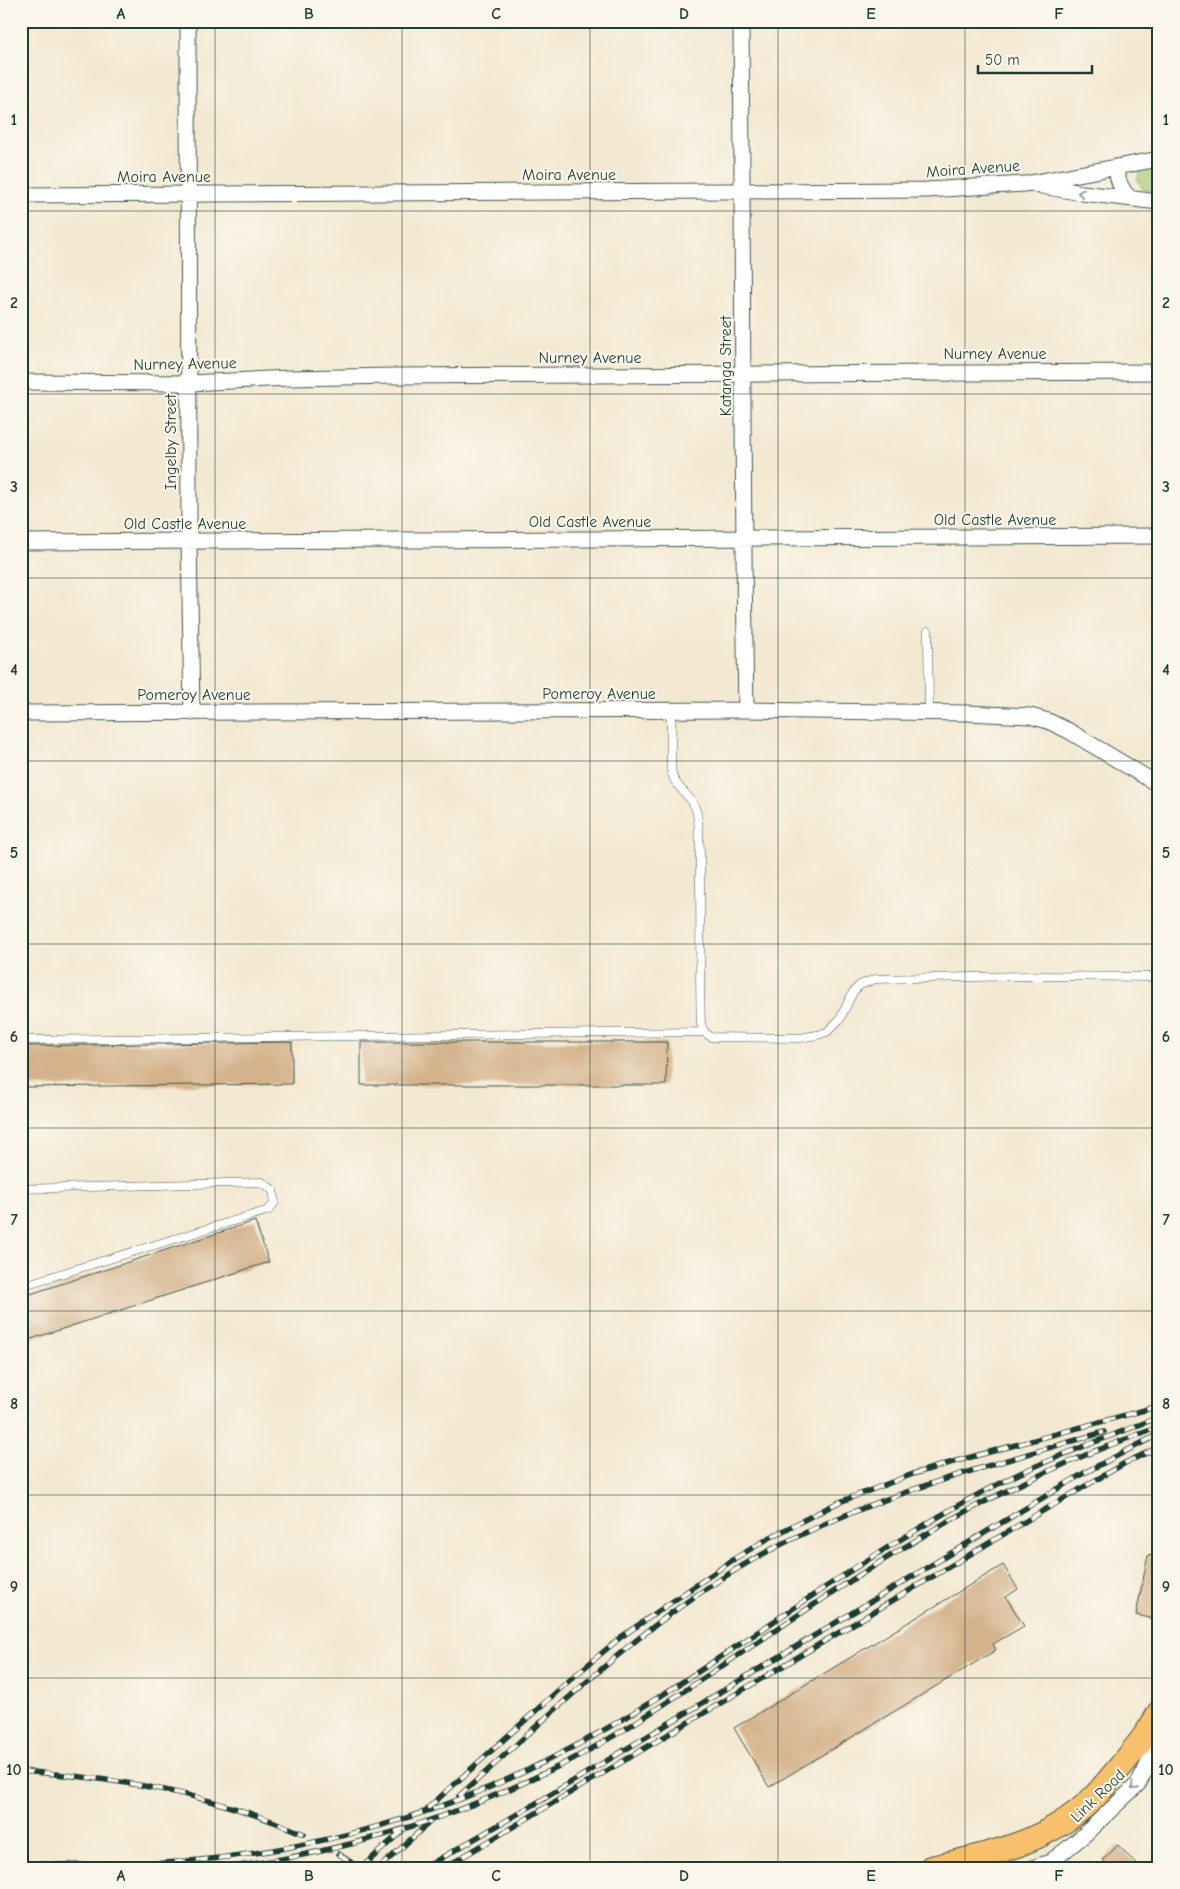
<svg xmlns="http://www.w3.org/2000/svg" width="1180" height="1889" font-family="'Comic Neue',sans-serif">
<style>
.green{fill:#a4c771;stroke:#628252}
.building{fill:#d4b38c}
.lines{fill:none;stroke-linecap:round;stroke-linejoin:round}
.service-casing{stroke:#3f574c;stroke-width:9}
.minor-casing{stroke:#3f574c;stroke-width:17}
.primary-casing{stroke:#3f574c;stroke-width:26}
.service{stroke:#fff;stroke-width:8}
.minor{stroke:#fff;stroke-width:15}
.primary{stroke:#f8bf6c;stroke-width:24}
.rail-casing{stroke:#1f3d34;stroke-width:5.5}
.rail{stroke:#fbf7ec;stroke-width:4;stroke-dasharray:11;stroke-linecap:butt}
.oneway{stroke:#8f9e9a}
.grid{fill:none;stroke:#1f3d34;stroke-width:1;stroke-opacity:0.55}
.labels{text-anchor:middle;dominant-baseline:central;stroke-width:4;stroke-linejoin:round;paint-order:stroke}
.street-label{font-size:16px;fill:#1f3d34;stroke:#fbf7ec}
.neatline{fill:none;stroke:#1f3d34;stroke-width:2}
.grid-label{font-size:16px;text-anchor:middle;font-weight:bold;fill:#1f3d34}
</style>
<rect width="100%" height="100%" fill="#fbf7ec"/>
<filter id="ink" filterUnits="userSpaceOnUse"><feTurbulence type="fractalNoise" baseFrequency=".02" numOctaves="2"/><feDisplacementMap in="SourceGraphic" scale="10" xChannelSelector="R" yChannelSelector="G"/><feConvolveMatrix kernelMatrix="1 2 1 2 8 2 1 2 1" color-interpolation-filters="sRGB"/></filter>
<filter id="wash" filterUnits="userSpaceOnUse"><feTurbulence type="fractalNoise" baseFrequency=".0096" numOctaves="4" result="noise"/><feDisplacementMap in="SourceGraphic" scale="20" xChannelSelector="R" yChannelSelector="G"/><feGaussianBlur stdDeviation="1.12" result="paint"/><feColorMatrix in="noise" values="0 0 0 0 0 0 0 0 0 0 0 0 0 0 0 0 0 1.4 0 .05"/><feComposite in="paint" operator="in"/></filter>
<g filter="url(#wash)">
<rect width="100%" height="100%" fill="#f3e8d1"/>
<path class="green" d="M1159,165v27l-16,-2 -6,-11 4,-9z"/>
<g id="blocks">
<path class="building" d="M292,1042v42l-271,3v-41z
M361,1042h306l-1,43h-305z
M255,1221l14,41 -241,78 -7,-19v-24z
M1148,1555l11,2v63l-23,-5z
M1003,1565l15,24 -12,8 18,29 -31,18 3,6 -227,137 -35,-59z
M1118,1845l22,23h-29l-8,-8z"/>
</g>
</g>
<g filter="url(#ink)">
<use href="#blocks" fill-opacity="0" stroke="#3f574c" stroke-width="1"/>
<g class="lines">
<defs>
<path id="service" d="M928,631l1,82
M671,711v58c3,22 22,24 26,45 4,23 3,49 3,72 1,46 -1,92 1,138l3,8 7,5 89,1 17,-3 10,-3 13,-13 13,-27 7,-7 15,-6 155,-3 129,1
M21,1040l683,-8
M21,1189l241,-7 11,8 2,12 -6,8 -248,76"/>
<path id="minor" d="M188,21l1,520 3,172
M741,21c2,230 1,460 5,689
M1115,167c3,13 5,22 15,31
M1036,185l46,8 77,9
M21,195l906,-5 98,-6 134,-25
M21,382l168,1 101,-5 105,-2 764,-4
M21,542l1138,-6
M21,713l725,-3 221,3 63,3 18,5 21,10 90,54
M1032,1868l18,-6 12,-9 22,-18 55,-52 13,-27v-30"/>
<path id="primary" d="M931,1868c57,-13 116,-25 160,-68 11,-10 20,-23 30,-34 14,-17 28,-34 38,-53"/>
</defs>
<use href="#service" class="service-casing"/>
<use href="#minor" class="minor-casing"/>
<use href="#primary" class="primary-casing"/>
<use href="#service" class="service"/>
<use href="#minor" class="minor"/>
<use href="#primary" class="primary"/>
<defs>
<path id="rail" d="M21,1771c103,8 188,22 283,63
M459,1796c102,-90 198,-188 321,-251 103,-52 214,-81 324,-113
M428,1808l144,-130 49,-41 113,-78 35,-21 68,-35 76,-29 40,-12 206,-56
M339,1854l20,14
M21,1863c175,12 360,-20 517,-98 132,-64 246,-157 372,-231 37,-23 76,-45 115,-63 44,-20 89,-36 134,-54
M223,1868c108,-13 217,-45 315,-92 36,-16 70,-36 103,-57 108,-69 212,-145 324,-207 62,-33 128,-62 194,-85
M361,1868l41,-37
M379,1868l52,-47
M424,1868l116,-67 544,-328 75,-39
M444,1868l597,-356 84,-49 34,-16"/>
</defs>
<use href="#rail" class="rail-casing"/>
<use href="#rail" class="rail"/>
</g>
<defs><path id="oneway-chevron" d="M-2-3.5L2.5 0L-2 3.5" fill="none" stroke-width="1.6" stroke-linecap="round" stroke-linejoin="round" transform="scale(1.25)"/></defs>
<g class="oneway">
<use href="#oneway-chevron" transform="translate(1081 193) rotate(-172)"/>
<use href="#oneway-chevron" transform="translate(1134 1787) rotate(133)"/>
</g>
</g>
<path class="grid" d="M215,21v1847M402,21v1847M590,21v1847M778,21v1847M965,21v1847M21,211h1138M21,394h1138M21,578h1138M21,761h1138M21,944h1138M21,1128h1138M21,1311h1138M21,1495h1138M21,1678h1138"/>
<g class="labels">
<g class="street-label">
<text transform="translate(973 169) rotate(-4)">Moira Avenue</text>
<text x="569" y="175">Moira Avenue</text>
<text x="164" y="177">Moira Avenue</text>
<text x="995" y="354">Nurney Avenue</text>
<text x="590" y="358">Nurney Avenue</text>
<text transform="translate(185 364) rotate(-1)">Nurney Avenue</text>
<text transform="translate(726 366) rotate(-90)">Katanga Street</text>
<text transform="translate(171 442) rotate(-90)">Ingelby Street</text>
<text x="995" y="520">Old Castle Avenue</text>
<text x="590" y="522">Old Castle Avenue</text>
<text x="185" y="524">Old Castle Avenue</text>
<text x="599" y="694">Pomeroy Avenue</text>
<text x="194" y="695">Pomeroy Avenue</text>
<text transform="translate(1098 1796) rotate(-44)">Link Road</text>
</g>
</g>
<rect width="1180" height="1889" fill="none" stroke="#fbf7ec" stroke-width="55"/>
<path d="M978 65v8h114v-8" fill="none" stroke="#1f3d34" stroke-width="2.5"/>
<text x="985" y="65" font-size="15" fill="#1f3d34" stroke="#fbf7ec" stroke-width="4" paint-order="stroke">50 m</text>
<rect x="28" y="28" width="1124" height="1834" class="neatline"/>
<g class="grid-label">
<text x="121" y="19">A</text>
<text x="309" y="19">B</text>
<text x="496" y="19">C</text>
<text x="684" y="19">D</text>
<text x="871" y="19">E</text>
<text x="1059" y="19">F</text>
<text x="14" y="125">1</text>
<text x="1166" y="125">1</text>
<text x="14" y="308">2</text>
<text x="1166" y="308">2</text>
<text x="14" y="492">3</text>
<text x="1166" y="492">3</text>
<text x="14" y="675">4</text>
<text x="1166" y="675">4</text>
<text x="14" y="858">5</text>
<text x="1166" y="858">5</text>
<text x="14" y="1042">6</text>
<text x="1166" y="1042">6</text>
<text x="14" y="1225">7</text>
<text x="1166" y="1225">7</text>
<text x="14" y="1409">8</text>
<text x="1166" y="1409">8</text>
<text x="14" y="1592">9</text>
<text x="1166" y="1592">9</text>
<text x="14" y="1775">10</text>
<text x="1166" y="1775">10</text>
<text x="121" y="1881">A</text>
<text x="309" y="1881">B</text>
<text x="496" y="1881">C</text>
<text x="684" y="1881">D</text>
<text x="871" y="1881">E</text>
<text x="1059" y="1881">F</text>
</g>
</svg>
